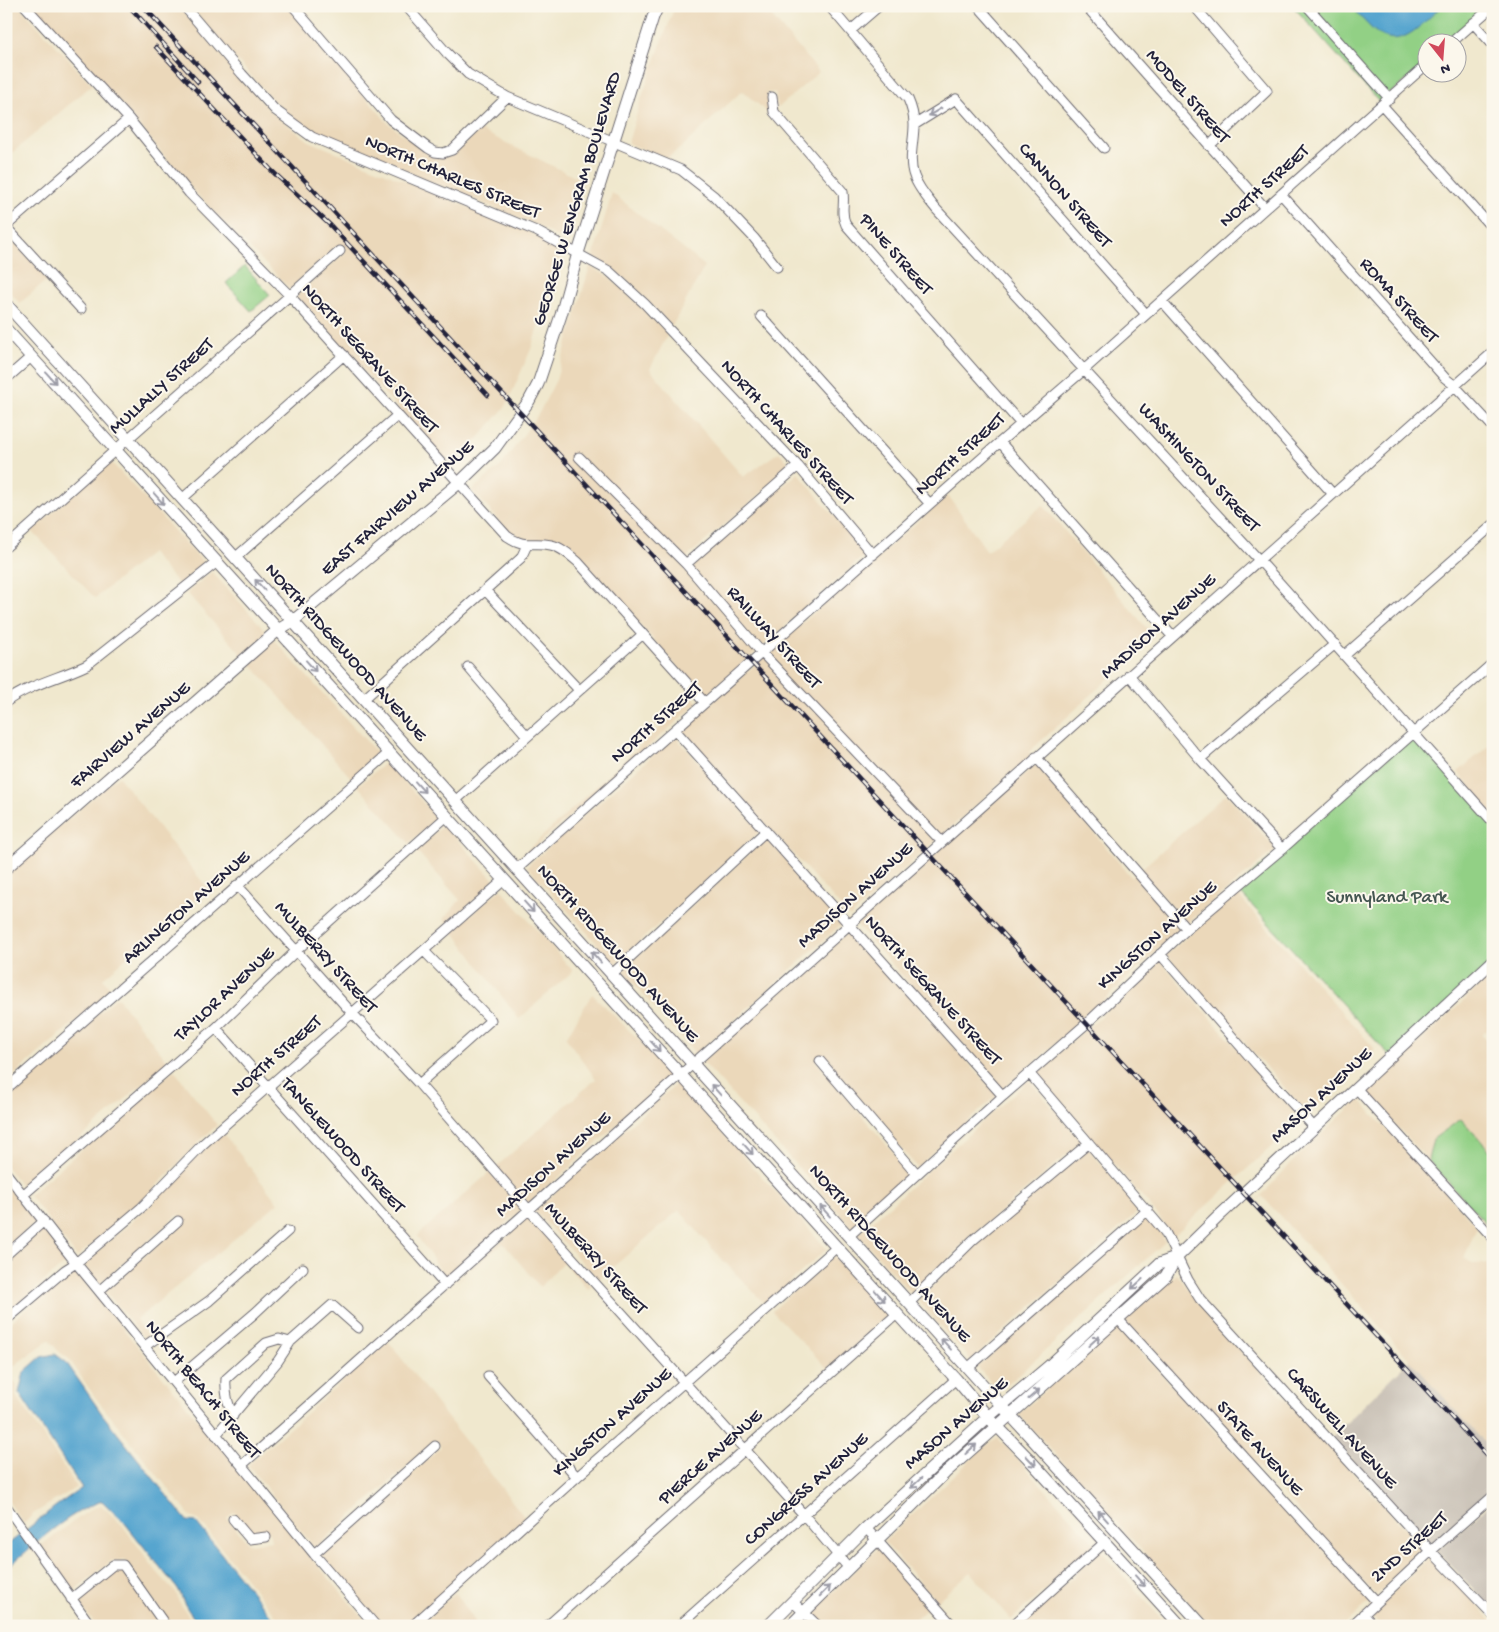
<svg xmlns="http://www.w3.org/2000/svg" width="1499" height="1632" font-family="'Gochi Hand',sans-serif">
<style>
.built{fill:#ebd8ba;fill-rule:evenodd}
.industrial{fill:#cbc3b8}
.green{fill:#92d085;stroke:#5a7960}
.water{fill:#56a5cf;stroke:#3c6485}
.lines{fill:none;stroke-linecap:round;stroke-linejoin:round}
.minor-casing{stroke:#6a676e;stroke-width:11}
.major-casing{stroke:#6a676e;stroke-width:13}
.minor{stroke:#fff;stroke-width:9}
.major{stroke:#fff;stroke-width:11}
.rail-casing{stroke:#22223b;stroke-width:4.5}
.rail{stroke:#fbf7ec;stroke-width:2.5;stroke-dasharray:8;stroke-linecap:butt}
.oneway{stroke:#9c9ca7}
.labels{text-anchor:middle;dominant-baseline:central;stroke-width:4;stroke-linejoin:round;paint-order:stroke}
.street-label{font-size:19px;fill:#22223b;stroke:#fbf7ec}
.park-label{font-size:19px;fill:#445651;stroke:#fbf7ec}
</style>
<rect width="100%" height="100%" fill="#fbf7ec"/>
<filter id="ink" filterUnits="userSpaceOnUse"><feTurbulence type="fractalNoise" baseFrequency=".02" numOctaves="2"/><feDisplacementMap in="SourceGraphic" scale="10" xChannelSelector="R" yChannelSelector="G"/><feConvolveMatrix kernelMatrix="1 2 1 2 8 2 1 2 1" color-interpolation-filters="sRGB"/></filter>
<filter id="wash" filterUnits="userSpaceOnUse"><feTurbulence type="fractalNoise" baseFrequency=".0096" numOctaves="4" result="noise"/><feDisplacementMap in="SourceGraphic" scale="20" xChannelSelector="R" yChannelSelector="G"/><feGaussianBlur stdDeviation="1.12" result="paint"/><feColorMatrix in="noise" values="0 0 0 0 0 0 0 0 0 0 0 0 0 0 0 0 0 1.4 0 .05"/><feComposite in="paint" operator="in"/></filter>
<g filter="url(#wash)">
<rect width="100%" height="100%" fill="#f0e8ce"/>
<path class="built" d="M13,6h6l73,79 -86,73v-143z
M31,6h147l94,107 37,28 226,94 27,15 -31,99 -25,57 -46,54 -9,7 -155,-171 50,-44 -6,-8 -50,45 -98,-100 -63,-76z
M189,6h98l101,117 37,29 10,5h10l9,-2 26,-25 103,51 -19,60 -26,-15 -225,-93 -35,-27z
M675,6h88l56,66 -41,36 -3,-16 -8,1 4,22 -29,-24 -60,56 -16,12 -38,-16 13,-44z
M612,193l93,73 -33,60 -44,-45 -17,-13 -18,-11z
M6,233l42,46 -28,24 -14,-15z
M590,266l17,10 16,13 45,45 -18,35 93,108 36,-25 13,14 -112,97 6,8 112,-98 68,81 -161,143 -124,-138 -29,-22 -3,3h-21l-11,-3 -7,-4 -38,-43 29,-24 38,-53 17,-33z
M110,461l96,104 -26,21 -29,-33 -56,45 -63,-67z
M948,495l39,56 56,-46 111,132 -125,115 2,4 -181,161 -169,-187z
M212,572l56,61 -26,22 -55,-62z
M274,640l105,115 -27,24 -103,-117z
M693,697l5,6 -177,156 -2,-1z
M675,736l85,95 -145,133 -88,-98z
M1493,742v72l-35,-42z
M386,762l51,56 -28,25 -51,-57z
M1036,764l95,113 3,-2 46,54 -97,91 -80,69 -147,-165z
M118,776l90,113 -105,89 8,12 -105,92v-208z
M1226,794l50,55 -89,74 -47,-53z
M444,825l51,56 -47,43 -4,-5 16,-19 -44,-50z
M766,838l77,85 -147,131 -74,-83z
M501,889l72,82 -54,48 -66,-88z
M1237,894l138,155 -67,65 -142,-159z
M850,930l147,165 -80,72 -97,-112 -5,6 96,112 -59,54 -150,-166z
M1160,961l141,159 -129,117 -4,-8 -20,-26 -113,-129 54,-47z
M1493,973v52l-11,10 11,12v107l-32,-35 -33,41 -62,-67z
M592,994l48,47 31,35 -142,128 -33,-37 100,-88 -30,-41z
M117,997l51,65 -145,126 -17,-22v-71z
M174,1070l43,55 -17,16 -62,64 -61,52 -48,-62z
M1029,1080l53,62 -111,94 -59,58 -54,-60z
M677,1083l150,166 -62,55 -50,-52 -36,-42 -81,70 -63,-69z
M1359,1099l118,128 -13,31 9,6 20,-1v189l-231,-256 -5,4 38,-41z
M223,1133l55,70 -142,117 13,18 -3,2 -41,-49 79,-69 -5,-8 -80,70 -16,-20 60,-52 63,-64z
M1088,1149l53,60 -170,151 -53,-59 58,-57z
M490,1172l32,37 -76,69 -29,-42z
M6,1180l32,40 -32,28z
M529,1216l63,70 -4,3 -25,-27 -23,25 -37,-44 -52,44z
M1147,1216l15,19 3,7 -151,137 -12,9 -5,1 -20,-22z
M44,1228l26,34 -8,4 -56,48v-53z
M833,1256l54,60 -59,53 -56,-58z
M75,1270l239,291 56,65h-86l-85,-106 -8,-3 -96,-120 -26,-38 -10,-7 -10,-12 -42,31 10,15 -1,10 61,91 -44,27 -9,10 -18,-26v-172l62,-52zM234,1512l17,22 18,-3 2,10 -20,3 -4,-2 -20,-24z
M1177,1274l21,29 24,28 202,219 -48,45 -252,-275z
M1117,1326l253,275 -26,25h-134l-191,-212z
M388,1341l137,177 -120,108h-23l-61,-71 120,-108 -5,-7 -121,108 -67,-83z
M998,1438l97,106 -84,76 -41,-48 -33,29 -53,-59 99,-94z
M101,1505l21,20 35,47 20,22 1,6 17,26h-23l-46,-64 -3,-2 -12,1 -39,31 -32,-46 51,-37z
M878,1548l52,58 -22,20h-84l-13,-12z
M1101,1551l67,75h-149z
M1431,1557l62,65v4h-113l-10,-12z
M115,1570h6l40,56h-65l-19,-26z
M456,1593l22,33h-59z"/>
<path class="industrial" d="M1410,1360l83,92v37l-62,55 -99,-107z
M1493,1502v107l-56,-58z"/>
<path class="green" d="M1293,6h200l-41,36h-26v23l-47,37z
M245,266l25,29 -19,16 -25,-28z
M1414,734l79,88v139l-103,95 -154,-168z
M1461,1119l32,35v77l-65,-71 5,-21z"/>
<path class="water" d="M1352,6h90c-23,20 -43,49 -72,21 -6,-7 -14,-13 -18,-21z
M55,1354l11,8 36,52 85,107 9,1 83,104h-79c-8,-10 -17,-22 -20,-34l-56,-70 -22,-21c-35,12 -68,44 -96,68v-23l50,-40 26,-18 -63,-95 5,-21 17,-15z"/>
</g>
<g filter="url(#ink)">
<g class="lines">
<defs>
<path id="minor" d="M25,6l104,113 60,74 101,103 217,240c19,13 25,5 44,9 10,2 19,10 27,17l127,141
M184,6l58,68 33,36 37,27 224,94 73,40 36,33 153,162 75,89
M293,6l98,114 37,28 7,4 8,1 9,-3 55,-53
M406,6l40,46 22,22 39,23 174,73 33,26 40,42 23,29
M829,6l79,93c4,9 6,17 6,26 0,17 -6,35 0,51 4,12 14,23 22,33l323,351 234,262
M978,6l126,142
M1086,6l179,202
M1194,6l73,85 -58,55
M1307,6l83,93
M6,8l1,-2
M1473,23l20,22
M850,31l29,-25
M1452,42l41,-36
M772,97l2,15 69,80c2,14 -3,20 3,33l175,199
M1382,105l111,124
M914,125l42,-26 190,215
M1281,194l164,184 9,7 39,42
M6,226l123,-107
M6,227l75,82
M1162,301l170,192
M761,316l169,188
M6,379l25,-22
M1000,442l172,194
M579,457l107,107 76,89 179,188
M182,499l162,-144
M6,547l334,-296
M235,558l163,-143
M686,564l112,-98
M485,590l94,100
M1345,655l148,-130
M468,667l59,69
M1129,675l71,84 82,90
M364,699l157,-141 6,-13
M6,702c24,-18 54,-24 81,-37l130,-103
M675,730l328,366
M1036,757l151,172
M1200,759l135,-115
M455,801l188,-167
M517,869l483,-427 85,-73 341,-304
M237,885l115,128 67,71 110,126 275,305 44,52
M1160,954l97,111 57,62
M612,974l154,-143
M216,1028l229,257
M820,1061l97,113
M1029,1073l136,159 23,48 12,19 231,252 62,64
M419,1084l72,-64 -67,-69
M1356,1088l137,150
M6,1089l383,-336
M6,1173l70,90 238,291 62,72
M23,1195l193,-167 80,-77 151,-135
M849,1236l154,-140 83,-72 101,-95 95,-80 211,-186
M6,1255l38,-34
M99,1291l79,-70
M909,1303l64,-63 116,-97
M1118,1319l258,282
M6,1320l59,-50 11,-7 65,-55 62,-64 301,-264
M145,1346l64,-45 79,-70
M968,1368l180,-158
M488,1376l89,101
M174,1382l81,-69 48,-45
M233,1416c-6,-13 -8,-23 -7,-37l40,-36 13,-4 11,3 42,-37 26,23
M216,1435l62,-74 13,-20
M242,1465l1251,-1113
M6,1506l85,120
M233,1519l17,20 16,-2
M866,1528l87,98
M314,1554l121,-108
M71,1599l42,-34h10l43,61
M793,1602l25,24
M1363,1614l11,12
M1013,1625l92,-83
M412,1626l165,-149 260,-230
M547,1626l350,-312
M679,1626l277,-247
M1351,1626l80,-75 62,-55"/>
<path id="major" d="M6,304l996,1102 201,220
M6,329l950,1050 32,38 40,41 153,168
M6,868l272,-238 15,-9 166,-138 36,-35 34,-47 9,-17 23,-69 17,-62 75,-236 5,-11
M768,1626l98,-98 122,-111 61,-51 110,-102 17,-6
M790,1626l155,-153 221,-197 10,-18 42,-41 275,-256"/>
</defs>
<use href="#minor" class="minor-casing"/>
<use href="#major" class="major-casing"/>
<use href="#minor" class="minor"/>
<use href="#major" class="major"/>
<defs>
<path id="rail" d="M129,6l69,76
M143,6l1350,1456
M156,47l116,124 59,55 157,169"/>
</defs>
<use href="#rail" class="rail-casing"/>
<use href="#rail" class="rail"/>
</g>
<defs><path id="oneway-shaft" d="M-6 0H5M1.5-3L5.5 0L1.5 3" fill="none" stroke-width="1.6" stroke-linecap="round" stroke-linejoin="round" transform="scale(1.25)"/></defs>
<g class="oneway">
<use href="#oneway-shaft" transform="translate(935 112) rotate(149)"/>
<use href="#oneway-shaft" transform="translate(51 378) rotate(48)"/>
<use href="#oneway-shaft" transform="translate(159 499) rotate(48)"/>
<use href="#oneway-shaft" transform="translate(260 585) rotate(-132)"/>
<use href="#oneway-shaft" transform="translate(311 666) rotate(48)"/>
<use href="#oneway-shaft" transform="translate(420 787) rotate(48)"/>
<use href="#oneway-shaft" transform="translate(529 907) rotate(48)"/>
<use href="#oneway-shaft" transform="translate(596 957) rotate(-132)"/>
<use href="#oneway-shaft" transform="translate(655 1046) rotate(48)"/>
<use href="#oneway-shaft" transform="translate(716 1090) rotate(-132)"/>
<use href="#oneway-shaft" transform="translate(748 1149) rotate(48)"/>
<use href="#oneway-shaft" transform="translate(825 1211) rotate(-132)"/>
<use href="#oneway-shaft" transform="translate(1137 1284) rotate(138)"/>
<use href="#oneway-shaft" transform="translate(880 1296) rotate(48)"/>
<use href="#oneway-shaft" transform="translate(1094 1341) rotate(-42)"/>
<use href="#oneway-shaft" transform="translate(946 1344) rotate(-132)"/>
<use href="#oneway-shaft" transform="translate(1034 1394) rotate(-41)"/>
<use href="#oneway-shaft" transform="translate(971 1449) rotate(-42)"/>
<use href="#oneway-shaft" transform="translate(1031 1461) rotate(47)"/>
<use href="#oneway-shaft" transform="translate(916 1483) rotate(137)"/>
<use href="#oneway-shaft" transform="translate(1103 1516) rotate(-132)"/>
<use href="#oneway-shaft" transform="translate(1140 1581) rotate(48)"/>
<use href="#oneway-shaft" transform="translate(825 1591) rotate(-45)"/>
</g>
</g>
<g class="labels">
<g class="street-label">
<text transform="translate(1187 97) rotate(49)">MODEL STREET</text>
<text transform="translate(452 178) rotate(23)">NORTH CHARLES STREET</text>
<text transform="translate(1265 187) rotate(-42)">NORTH STREET</text>
<text transform="translate(1064 196) rotate(49)">CANNON STREET</text>
<text transform="translate(578 199) rotate(-73)">GEORGE W ENGRAM BOULEVARD</text>
<text transform="translate(895 255) rotate(49)">PINE STREET</text>
<text transform="translate(1398 301) rotate(48)">ROMA STREET</text>
<text transform="translate(369 359) rotate(48)">NORTH SEGRAVE STREET</text>
<text transform="translate(162 387) rotate(-42)">MULLALLY STREET</text>
<text transform="translate(786 433) rotate(48)">NORTH CHARLES STREET</text>
<text transform="translate(961 455) rotate(-42)">NORTH STREET</text>
<text transform="translate(1198 468) rotate(47)">WASHINGTON STREET</text>
<text transform="translate(398 509) rotate(-41)">EAST FAIRVIEW AVENUE</text>
<text transform="translate(1159 627) rotate(-42)">MADISON AVENUE</text>
<text transform="translate(773 638) rotate(48)">RAILWAY STREET</text>
<text transform="translate(345 653) rotate(48)">NORTH RIDGEWOOD AVENUE</text>
<text transform="translate(657 723) rotate(-41)">NORTH STREET</text>
<text transform="translate(131 736) rotate(-41)">FAIRVIEW AVENUE</text>
<text transform="translate(856 896) rotate(-42)">MADISON AVENUE</text>
<text transform="translate(187 908) rotate(-41)">ARLINGTON AVENUE</text>
<text transform="translate(1158 936) rotate(-42)">KINGSTON AVENUE</text>
<text transform="translate(617 954) rotate(48)">NORTH RIDGEWOOD AVENUE</text>
<text transform="translate(325 958) rotate(48)">MULBERRY STREET</text>
<text transform="translate(932 991) rotate(48)">NORTH SEGRAVE STREET</text>
<text transform="translate(225 995) rotate(-43)">TAYLOR AVENUE</text>
<text transform="translate(277 1057) rotate(-41)">NORTH STREET</text>
<text transform="translate(1322 1096) rotate(-43)">MASON AVENUE</text>
<text transform="translate(342 1146) rotate(48)">TANGLEWOOD STREET</text>
<text transform="translate(554 1165) rotate(-42)">MADISON AVENUE</text>
<text transform="translate(889 1254) rotate(48)">NORTH RIDGEWOOD AVENUE</text>
<text transform="translate(595 1259) rotate(48)">MULBERRY STREET</text>
<text transform="translate(202 1390) rotate(51)">NORTH BEACH STREET</text>
<text transform="translate(613 1423) rotate(-42)">KINGSTON AVENUE</text>
<text transform="translate(957 1424) rotate(-41)">MASON AVENUE</text>
<text transform="translate(1341 1429) rotate(48)">CARSWELL AVENUE</text>
<text transform="translate(1259 1449) rotate(48)">STATE AVENUE</text>
<text transform="translate(711 1458) rotate(-42)">PIERCE AVENUE</text>
<text transform="translate(807 1490) rotate(-42)">CONGRESS AVENUE</text>
<text transform="translate(1410 1548) rotate(-42)">2ND STREET</text>
</g>
<g class="park-label">
<text x="1387" y="898">Sunnyland Park</text>
</g>
</g>
<rect width="1499" height="1632" fill="none" stroke="#fbf7ec" stroke-width="25"/>
<g transform="translate(1442 58) rotate(163)"><circle r="24" fill="#fbf7ec" stroke="#a4a2a5"/>
<path d="M0-4L9 19L0 12L-9 19Z" fill="#d1495b"/>
<text y="-8" font-size="14" font-weight="bold" text-anchor="middle" fill="#22223b">N</text>
</g>
</svg>
